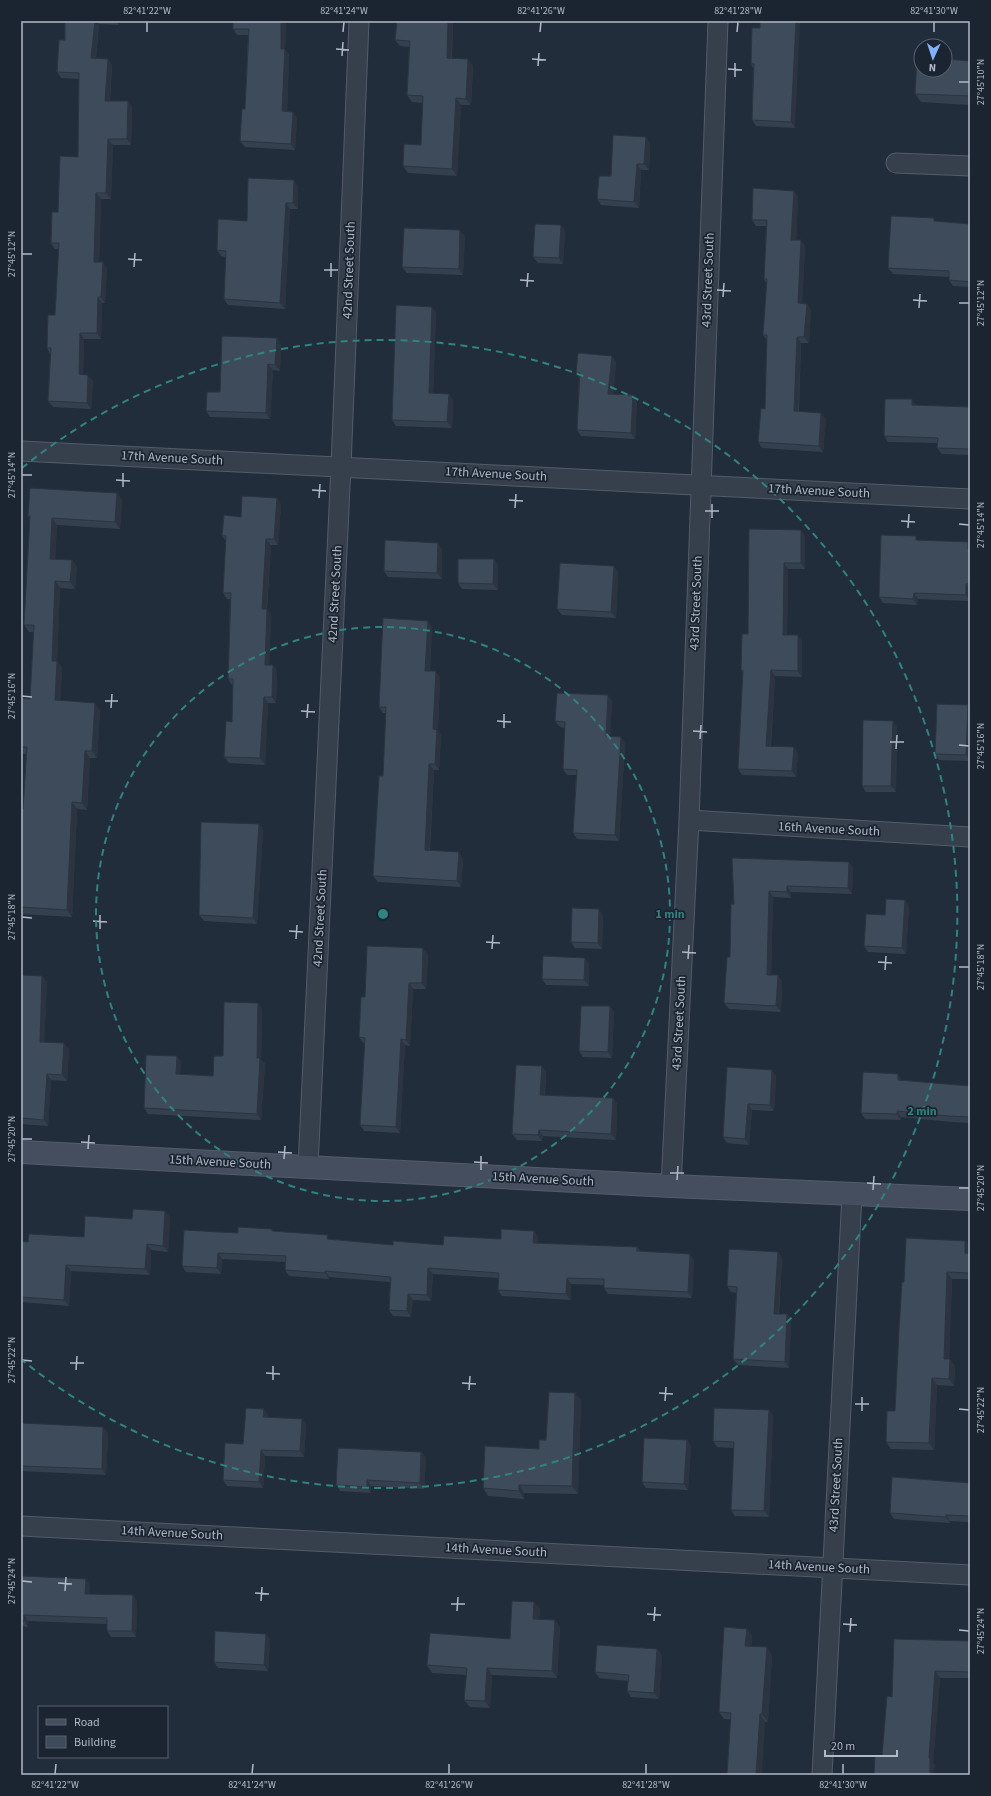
<svg xmlns="http://www.w3.org/2000/svg" width="991" height="1796" font-family="'Source Sans 3',sans-serif">
<style>
.lines{fill:none;stroke-linecap:round;stroke-linejoin:round}
.street-casing{stroke:#545c6a;stroke-width:21}
.secondary-casing{stroke:#545c6a;stroke-width:24}
.street{stroke:#363f4c;stroke-width:19}
.secondary{stroke:#444e5f;stroke-width:22}
.wall{fill:#35404e}
.shaded-wall{fill:#2b3440}
.building{fill:#3e4b5b;stroke:#2b3440}
.ticks{fill:none;stroke:#b1b9c8;stroke-width:1.5}
.ring{fill:none;stroke:#2f8380;stroke-width:2;stroke-dasharray:7 5}
.labels{text-anchor:middle;dominant-baseline:central;stroke-width:3.5;stroke-linejoin:round;paint-order:stroke}
.street-label{font-size:13px;fill:#b1b9c8;stroke:#1b2431}
.centre{fill:#2f8380;stroke:#1b2431;stroke-width:2}
.ring-label{font-size:12px;text-anchor:middle;font-weight:bold;fill:#2f8380;stroke:#1b2431;stroke-width:3.5;stroke-linejoin:round;paint-order:stroke}
.neatline{fill:none;stroke:#b1b9c8;stroke-width:1.5}
.ticks-label{font-size:10px;text-anchor:middle;fill:#b1b9c8}
</style>
<rect width="100%" height="100%" fill="#222d3c"/>
<g class="lines">
<defs>
<path id="street" d="M896,163l74,3
M21,451l949,48
M689,820l281,17
M308,1167l33,-701 18,-445
M671,1186l18,-366 29,-799
M21,1526l949,49
M822,1775l30,-581"/>
<path id="secondary" d="M21,1152l650,34 299,13"/>
</defs>
<use href="#street" class="street-casing"/>
<use href="#secondary" class="secondary-casing"/>
<use href="#street" class="street"/>
<use href="#secondary" class="secondary"/>
</g>
<path class="wall" d="M65,21h54v4l-20,-1 -3,34 12,1 4,6 -2,36h18l4,6 -1,38h-18l-2,54h-10l-2,63 8,6 -2,35h-3l-1,36h-17l-1,35 10,7 -2,28 -38,-2 -5,-6 2,-47 -3,-6 8,-33 4,-66h-4l-4,-6 7,-31 20,-55 1,-78 -18,-1 -4,-6 8,-32z
M233,21h53l-1,28 4,6 -2,56 6,1 4,6 -2,32 -50,-3 -5,-6 5,-32 3,-74h-11l-4,-6z
M397,21h56l-1,37 21,8 -2,39h-10l-4,71 -49,-3 -5,-7 18,-21 2,-42 -11,-1 -5,-7 2,-48 -9,-1 -5,-6z
M752,28l43,100 -39,-2 -4,-6 1,-52 -2,-4z
M970,61v44l-49,-3 -6,-8z
M650,143l-1,27h-8l-2,38 -38,-3 -4,-6 14,-23z
M298,186v23h-8l-5,100 -57,-4 -4,-6 2,-42 -5,-1 -4,-6 30,-29z
M794,191l4,6 -2,43 9,6 -3,57 5,1 4,6 -2,33h-8l-2,68 27,8 -3,33 -61,-4 -4,-6 7,-33 2,-69 -4,-5 4,-51 -3,-5 2,-53h-10l-4,-6z
M937,221l33,3v63l-17,-1 -4,-6v-3l-56,-3 -5,-6z
M561,225l4,6 -2,33 -25,-1 -5,-6z
M465,236l-2,39 -56,-2 -5,-6z
M436,313l-3,80 20,7 -1,28 -56,-2 -4,-6z
M281,344l-1,27 -7,-1 -3,49 -60,-2 -4,-6 14,-19z
M616,362l-3,32 24,7 -2,38 -54,-3 -4,-6 2,-52 -3,-5z
M916,405l54,2v48l-28,-1 -5,-6 1,-5 -50,-1 -4,-6z
M117,493l5,7 -2,29 -63,-4 -2,35h17l5,7 -2,22 -15,-1 -3,73 5,7 -2,33 40,9 -3,48h-7l-3,52 -10,-1 -5,108 -51,-3v-105h2l3,-55h-3l-2,-3v-53l9,1 4,-67h-5l-5,-7 6,-106 -2,-3z
M281,504l-3,41h-7l-4,64 4,6 -2,50h4l4,6 -1,32h-8l-3,62 -36,-2 -5,-6 8,-35 1,-37h-1l-4,-6 2,-80h-3l-4,-6 3,-52 -4,-5z
M749,529l52,1 4,6v33h-17l-1,66 15,6v36l-27,-1 -4,70 27,7 -2,24 -54,-2 -4,-6 5,-96 -2,-3 7,-36z
M918,540l52,5v56l-52,-2 -1,6 -34,-2 -4,-6z
M442,549v30l-54,-2 -4,-6z
M494,559l4,6v25l-36,-1 -4,-6z
M614,566l4,6 -2,46 -54,-3 -5,-6z
M432,627l-2,44 10,6 -2,53 3,6 -2,34h-5l-4,80 33,8 -2,29 -83,-5 -5,-6 10,-100 3,-63h-3l-4,-6z
M612,701l-2,35 11,1 4,6 -6,98 -42,-2 -4,-6 3,-58h-9l-4,-6 2,-41 -5,-1 -5,-6z
M970,708v53l-31,-1 -4,-6z
M897,727l-1,65h-30l-4,-6z
M259,824l4,6 -6,94 -53,-3 -5,-6z
M849,862l4,6 -1,26 -61,-2v6l-18,-1 -2,78 11,6 -1,31 -52,-3 -5,-6 6,-46 4,-53z
M905,900l4,6 -3,48 -38,-2 -4,-6 21,-31z
M603,915l-1,34 -27,-1 -4,-6z
M428,954l-2,35h-13l-3,57 -5,-1 -5,88 -36,-2 -4,-6 5,-82h-2l-4,-6 6,-40z
M585,958l4,6v22l-43,-1 -4,-6z
M21,975l21,1 5,6 -3,60 25,7 -2,32 -16,-1 -3,46 -27,-2z
M610,1006l4,6 -2,46 -29,-1 -4,-6z
M262,1009l-1,51 4,4 -4,56 -113,-6 -4,-6 33,-52 4,6 -1,12 33,2 10,-20z
M772,1070l4,6 -2,35 -22,-1 -3,35 -22,-2 -4,-6z
M546,1072l-1,23 68,3 4,6 -1,36 -73,-4 -1,5 -25,-1 -5,-6z
M902,1080l68,6v37l-18,-1 -51,-5v3l-36,-1 -4,-6z
M165,1211l5,6 -2,35 -17,-2 -1,25 -79,-4 -2,35 -48,-4v-61l7,1 56,-5 48,-18z
M272,1229l1,2 58,8 62,6h50l58,-6 33,-8 4,6v6l99,4 3,4 54,9 -2,38 -84,-4 -4,-6v-3l-33,-1v16l-69,-4 -4,-6v-12l-65,-4 -2,27 -18,-1 -2,17 -18,-1 -4,-6 1,-28 -61,-5v2l-40,-3 -4,-6v-8l-63,-3 -1,15 -35,-2 -4,-6z
M965,1241l5,6v32h-18l-3,80 6,7 -1,20 -17,-1 -3,65 -43,-1 -5,-7 9,-31 9,-129z
M778,1252l4,6 -3,56h8l4,6 -2,48 -51,-3 -5,-6 3,-66 -5,-1 -4,-6z
M575,1393l6,7 -3,94 -54,-1v6l-36,-3 -5,-8 56,-39 7,-9z
M264,1409l4,6v2l34,2 4,6 -2,32 -39,-1 -2,32 -36,-2 -4,-6z
M769,1410l4,6 -4,101 -34,-1 -4,-6 3,-62 -17,-1 -4,-6z
M21,1423l87,10 -2,42 -85,-4z
M687,1440l4,6 -3,44 -42,-2 -4,-6z
M421,1452l5,6 -2,31 -53,-3v7l-31,-2 -4,-6z
M970,1483v39l-20,-1v2l-56,-4 -4,-6z
M21,1576l69,9 -1,9 48,7 -1,36h-25l-4,-6v-7l-79,-3v6l-7,-1z
M534,1602l6,7 -1,10 16,1 5,8 -3,50 -65,-3 -2,33 -20,-1 -6,-7 3,-25 -35,-2 -5,-8 83,-26z
M747,1629l5,7 -1,10 21,9 -4,67 -44,-3 -5,-7z
M266,1634l4,6 -2,31 -50,-3 -4,-6z
M970,1641v37h-30l-7,85 2,2 -53,-9 10,-59z
M657,1649l5,6 -3,44 -28,-2 -4,-6 1,-10 -29,-3 -4,-6z"/>
<path class="shaded-wall" d="M95,21h2l2,3 -4,40 -4,-6z
M116,21h3v4z
M281,21h5l-1,28 4,6 -2,62 -5,-6 -1,-62z
M448,21h5l-2,43 -4,-6z
M796,21h4l-5,107 -4,-6z
M108,59l4,6 -3,42 -4,-6z
M468,59l5,7 -2,39 -5,-6z
M456,98l5,7 -4,71 -5,-7z
M128,101l4,6 -1,38 -4,-6z
M293,112l4,6 -2,32 -4,-6z
M646,137l4,6 -1,27 -5,-6z
M108,139l5,6 -2,54 -5,-6z
M637,164l4,6 -2,38 -5,-6z
M294,180l4,6v23l-5,-6z
M794,191l4,6 -2,49 -5,-6z
M96,193l5,6 -2,69 -5,-6z
M286,203l4,6 -5,100 -5,-6z
M561,225l4,6 -2,33 -4,-6z
M460,230l5,6 -2,39 -4,-6z
M801,240l4,6 -3,63 -4,-6z
M103,262l4,6 -2,35 -4,-6z
M98,297l4,6 -1,36 -4,-6z
M807,304l4,6 -2,33 -5,-6z
M432,307l4,6 -3,86 -4,-6z
M80,333l4,6 -1,41 -4,-6z
M797,337l4,6 -3,74 -4,-6z
M277,338l4,6 -1,27 -5,-6z
M612,356l4,6 -3,38 -5,-6z
M268,364l5,6 -3,49 -4,-6z
M88,375l5,6 -2,28 -4,-6z
M449,394l4,6 -1,28 -5,-6z
M633,395l4,6 -2,38 -4,-6z
M912,399l4,6h-4z
M821,413l5,6 -3,33 -4,-6z
M117,493l5,7 -2,29 -5,-7z
M277,498l4,6 -3,41 -4,-6z
M52,518l5,7 -2,41 -5,-7z
M801,530l4,6v33l-4,-6z
M266,539l5,6 -5,70 -4,-6z
M968,542l2,3v8l-2,-4z
M438,543l4,6v30l-5,-6z
M494,559l4,6v25l-5,-6z
M72,560l5,7 -2,22 -5,-7z
M784,563l4,6 -1,72 -4,-6z
M614,566l4,6 -2,46 -5,-6z
M55,581l5,7 -3,73 5,7 -2,39 -5,-7 -3,-39z
M966,584l4,5v12l-4,-6z
M914,593l4,6 -1,6 -4,-6z
M267,609l4,6 -2,56 -4,-6z
M428,621l4,6 -3,50 -4,-6z
M798,635l4,6v36l-4,-6z
M273,665l4,6 -1,32 -4,-6z
M771,670l4,6 -5,76 -4,-6z
M436,671l4,6 -2,53 3,6 -2,34 -4,-6 -2,-35z
M608,695l4,6 -2,41 -4,-6z
M264,697l4,6 -3,62 -5,-7z
M95,703l5,7 -3,48 -5,-7z
M968,705l2,3v52l-4,-5z
M893,721l4,6 -1,65 -5,-6z
M621,737l4,6 -6,98 -4,-6z
M794,747l4,6 -2,24 -4,-6z
M85,751l5,7 -3,52 -5,-7z
M429,764l5,6 -5,86 -4,-6z
M72,802l5,7 -5,108 -5,-7z
M259,824l4,6 -6,94 -4,-6z
M459,852l4,6 -2,29 -4,-6z
M849,862l4,6 -1,26 -4,-6z
M787,886l4,6v6l-4,-6z
M769,891l4,6 -2,84 -4,-6z
M905,900l4,6 -3,48 -4,-6z
M599,909l4,6 -1,34 -4,-6z
M423,948l5,6 -2,35 -4,-6z
M585,958l4,6v22l-5,-6z
M778,975l4,6 -1,31 -5,-6z
M42,976l5,6 -3,66 -4,-6z
M409,983l4,6 -3,57 -4,-6z
M258,1003l4,6 -1,51 4,4 -4,56 -4,-6z
M610,1006l4,6 -2,46 -4,-6z
M401,1039l4,6 -5,88 -4,-6z
M64,1043l5,6 -2,32 -5,-6z
M177,1056l4,6 -1,18 -4,-6z
M542,1066l4,6 -2,29 -4,-6z
M772,1070l4,6 -2,35 -4,-6z
M47,1074l4,6 -3,46 -4,-6z
M898,1074l4,6h-4z
M613,1098l4,6 -1,36 -5,-6z
M748,1104l4,6 -3,35 -4,-6z
M897,1111l4,6v3l-4,-6z
M539,1130l4,6 -1,5 -4,-6z
M165,1211l5,6 -2,35 -5,-6z
M534,1231l4,6v12l-5,-6z
M965,1241l5,6v13l-5,-7z
M147,1244l4,6 -1,25 -5,-6z
M778,1252l4,6 -4,62 -4,-6z
M218,1253l4,6 -1,15 -4,-6z
M690,1254l4,6 -2,38 -4,-6z
M66,1265l5,6 -2,35 -5,-6z
M428,1268l5,6 -2,27 -4,-6z
M325,1271l4,6v2l-4,-6z
M947,1272l5,7 -3,87 -5,-7z
M567,1278l4,6v16l-5,-6z
M408,1294l5,6 -2,17 -4,-6z
M787,1314l4,6 -2,48 -4,-6z
M950,1359l5,7 -1,20 -5,-7z
M932,1378l5,7 -3,65 -5,-7z
M575,1393l6,7 -3,94 -6,-8z
M264,1409l4,6 -1,8 -4,-6z
M769,1410l4,6 -4,101 -5,-6z
M302,1419l4,6 -2,32 -4,-6z
M103,1427l5,6 -2,42 -4,-6z
M687,1440l4,6 -3,44 -4,-6z
M261,1450l4,6 -2,32 -4,-6z
M421,1452l5,6 -2,31 -4,-6z
M367,1480l4,6v7l-4,-6z
M519,1485l5,8v6l-5,-8z
M946,1515l4,6v2l-4,-6z
M86,1579l4,6 -1,15 -4,-6z
M133,1595l4,6 -1,36 -4,-6z
M534,1602l6,7 -2,17 -5,-7z
M24,1615l4,6v6l-4,-6z
M555,1620l5,8 -3,50 -5,-7z
M747,1629l5,7 -2,17 -5,-7z
M266,1634l4,6 -2,31 -4,-6z
M767,1647l5,8 -4,67 -6,-8z
M657,1649l5,6 -3,44 -5,-6z
M487,1668l5,7 -2,33 -5,-7z
M935,1671l5,7 -7,85 2,2 -1,10h-4l-1,-17z
M760,1714l5,8 -3,53h-6z"/>
<path class="building" d="M65,21h30l-4,37 17,1 -3,42h23l-1,38h-19l-2,54h-10l-2,69h9l-2,35h-3l-1,36h-17l-1,41 9,1 -1,28 -39,-2 3,-53h-4l1,-33h7l4,-72h-8l1,-31h6l2,-56 18,1 1,-84 -22,-1 2,-32h6z
M233,21h48v28h4l-3,62 11,1 -2,32 -51,-3 2,-32h3l4,-80h-16z
M397,21h51l-1,37 21,1 -2,40 -10,-1 -4,71 -49,-3 1,-22 17,1 2,-49 -16,-1 3,-54 -15,-1z
M760,21h36l-5,101 -39,-2 2,-56h-3l1,-36h8z
M917,58h4v12h24v-11l25,2v35l-55,-2z
M613,135l33,2 -2,27h-7l-3,38 -37,-3 2,-23h12z
M248,178l46,2 -1,23h-7l-6,100 -56,-4 2,-48 -9,-1 1,-31 29,2z
M753,188l41,3 -3,49h10l-3,63 9,1 -3,33h-7l-3,74 27,2 -2,33 -61,-4 3,-34 4,1 2,-74h-4l4,-56h-3l3,-59h-15z
M891,216l43,2v3l36,3v58l-21,-2v-9l-61,-3z
M535,224l26,1 -2,33 -26,-1z
M404,228l56,2 -1,39 -57,-2z
M396,305l36,2 -3,86 20,1 -2,28 -55,-2z
M222,336l55,2 -2,27 -7,-1 -2,49 -60,-2 1,-19h13z
M578,353l34,3 -4,38 25,1 -2,38 -54,-3 3,-57h-4z
M885,399h27v6l58,2v42l-33,-1 1,-10 -54,-2z
M30,488l87,5 -2,29 -63,-4 -2,41 22,1 -2,22 -15,-1 -3,80h5l-2,39 40,3 -3,48h-7l-3,52 -10,-1 -5,108 -46,-3v-98h2l4,-62h-6v-49l9,1 4,-74h-10l6,-109h-2z
M242,496l35,2 -3,41h-8l-4,70h5l-2,56h8l-1,32h-8l-4,61 -36,-1 2,-36 6,1 1,-43h-5l3,-86h-8l3,-57h-4l2,-21 17,2z
M749,529l52,1v33h-17l-1,72h15v36l-27,-1 -5,76 28,1 -2,24 -54,-2 5,-99h-2l1,-36h6z
M881,535l35,1v4l52,2v7h2v35h-4v11l-52,-2 -1,6 -34,-2z
M385,540l53,3 -1,30 -53,-2z
M458,559h36l-1,25 -35,-1z
M560,563l54,3 -3,46 -54,-3z
M383,618l45,3 -3,50h11l-3,58 4,1 -2,34h-6l-4,86 34,2 -2,29 -84,-5 6,-100h4l3,-69h-7z
M557,693l51,2 -2,41 15,1 -6,98 -42,-2 4,-63 -14,-1 2,-47 -10,-1z
M937,704l31,1 -2,50 -31,-1z
M863,720l30,1 -2,65h-29z
M201,822l58,2 -6,94 -54,-3z
M732,858l117,4 -1,26 -61,-2v6l-18,-1 -2,84h11l-2,31 -52,-3 3,-46h3l1,-53h3z
M886,899l19,1 -3,48 -38,-2 2,-32 19,1z
M572,908l27,1 -1,34 -27,-1z
M367,946l56,2 -1,35h-13l-3,57 -5,-1 -5,88 -36,-2 5,-87 -6,-1 2,-40h4z
M543,956l42,2 -1,22 -42,-1z
M21,975l21,1 -2,66 24,1 -2,32 -15,-1 -3,46 -23,-2z
M224,1002l34,1 -1,55h3l-3,56 -113,-6 2,-53 31,1 -1,18 37,2 1,-20h9z
M581,1006h29l-2,46 -29,-1z
M516,1065l26,1 -2,29 73,3 -2,36 -72,-4 -1,5 -26,-1z
M727,1067l45,3 -2,35 -22,-1 -3,35 -22,-2z
M863,1072l35,2v6l72,6v31l-22,-1 -51,-5v3l-36,-1z
M133,1209l32,2 -2,35 -16,-2 -2,25 -79,-4 -2,35 -43,-3v-56l7,1 1,-8 55,3 1,-21 47,3z
M238,1227l34,2v2l56,4 -1,4 66,6v-4l50,4 1,-9 57,3v-10l33,2 -1,12 104,4v4l53,3 -2,38 -84,-4v-9l-37,-1 -1,16 -68,-4 1,-17 -71,-5 -1,27 -19,-1 -1,17 -18,-1 2,-33 -66,-6v2l-40,-3 1,-14 -68,-3 -1,15 -35,-2 2,-36 54,3z
M906,1238l59,3v12l5,1v19l-23,-1 -3,87h6l-1,20 -17,-1 -3,65 -43,-1 1,-31h8l4,-82 3,-47h2z
M729,1249l49,3 -4,62h13l-2,48 -52,-3 4,-72 -10,-1z
M549,1392l26,1 -3,93 -53,-1v6l-36,-3 2,-42 54,3v-9h7z
M246,1408l18,1 -1,8 39,2 -2,32 -39,-1 -2,32 -36,-2 2,-37 18,1z
M714,1408l55,2 -5,101 -33,-1 3,-68 -21,-1z
M21,1423l82,4 -1,42 -81,-3z
M644,1438l43,2 -3,44 -42,-2z
M338,1448l83,4 -1,31 -53,-3v7l-31,-2z
M892,1477l78,6v33l-24,-1v2l-56,-4z
M21,1576l65,3 -1,15 48,1 -1,36h-25v-13l-83,-3v6h-3z
M512,1601l22,1 -1,17 22,1 -3,51 -65,-3 -2,33 -21,-1 3,-32 -40,-3 3,-32 80,6z
M724,1627l23,2 -2,17 22,1 -5,67h-2l-4,61h-29l4,-62 -12,-1z
M215,1631l51,3 -2,31 -50,-3z
M894,1639l76,2v31l-35,-1 -6,87h1v17h-56l1,-19h7l5,-60 5,1z
M597,1645l60,4 -3,44 -27,-2 2,-16 -34,-3z
M21,1774l18,1h-18z
M153,1774l18,1h-18z"/>
<path class="ticks" d="M147,32v-10M343,32l1,-10M540,32l1,-10M737,32l1,-10M934,32v-10M336,49l13,1M342,56l1,-14M532,59l14,1M538,66l1,-13M728,69l14,1M735,77v-14M959,82h10M22,254h10M128,259l14,1M134,267l1,-14M324,270h14M331,277v-14M520,280l14,1M527,287l1,-14M717,290l14,1M723,297l1,-14M913,300l14,1M959,303h10M919,308l1,-14M22,475h10M116,480l14,1M123,487v-14M312,490l14,1M319,498l1,-14M509,500l14,1M515,508l1,-14M705,511h14M712,518v-14M901,521l14,1M959,524l10,1M908,528l1,-14M22,696l10,1M105,701h13M111,708l1,-14M301,711l14,1M307,718l1,-14M497,721l14,1M504,728v-14M693,731l14,1M700,739l1,-14M890,742h14M959,745l10,1M896,749l1,-14M22,917l10,1M93,921l14,1M100,929v-14M289,931l14,1M296,939l1,-14M486,942l14,1M492,949l1,-14M682,952l14,1M688,959l1,-14M878,962l14,1M959,967h10M885,970l1,-14M22,1139h10M81,1142l14,1M88,1149l1,-14M278,1152l14,1M284,1159l1,-13M474,1162l14,1M481,1170v-14M670,1173h14M677,1180l1,-14M867,1183l14,1M959,1188h10M873,1190l1,-14M22,1360l10,1M70,1363h14M76,1370l1,-14M266,1373l14,1M273,1380v-14M462,1383l14,1M469,1390l1,-14M659,1393l14,1M665,1401l1,-14M855,1404h14M959,1409l10,1M862,1411v-14M22,1581l10,1M58,1583l14,1M65,1591l1,-14M255,1593l14,1M261,1601l1,-14M451,1604h14M457,1611l1,-14M647,1614l14,1M654,1621l1,-14M843,1624l14,1M959,1630l10,1M850,1632l1,-14M55,1774l1,-10M252,1774l1,-10M449,1774v-10M646,1774v-10M843,1774v-10"/>
<g class="ring">
<circle cx="383" cy="914" r="287"/>
<path d="M22 468A574 574 0 1 1 22 1360"/>
</g>
<g class="labels">
<g class="street-label">
<text transform="translate(349 270) rotate(-88)">42nd Street South</text>
<text transform="translate(708 280) rotate(-88)">43rd Street South</text>
<text transform="translate(172 458) rotate(3)">17th Avenue South</text>
<text transform="translate(496 474) rotate(3)">17th Avenue South</text>
<text transform="translate(819 491) rotate(3)">17th Avenue South</text>
<text transform="translate(335 594) rotate(-87)">42nd Street South</text>
<text transform="translate(696 603) rotate(-88)">43rd Street South</text>
<text transform="translate(829 829) rotate(3)">16th Avenue South</text>
<text transform="translate(320 918) rotate(-87)">42nd Street South</text>
<text transform="translate(679 1023) rotate(-87)">43rd Street South</text>
<text transform="translate(220 1162) rotate(3)">15th Avenue South</text>
<text transform="translate(543 1179) rotate(3)">15th Avenue South</text>
<text transform="translate(836 1485) rotate(-87)">43rd Street South</text>
<text transform="translate(172 1533) rotate(3)">14th Avenue South</text>
<text transform="translate(496 1550) rotate(3)">14th Avenue South</text>
<text transform="translate(819 1567) rotate(3)">14th Avenue South</text>
</g>
</g>
<circle cx="383" cy="914" r="6" class="centre"/>
<g class="ring-label">
<text x="670" y="918">1 min</text>
<text x="922" y="1115">2 min</text>
</g>
<rect width="991" height="1796" fill="none" stroke="#1b2431" stroke-width="44"/>
<rect x="38" y="1706" width="130" height="52" fill="#1b2431" stroke="#57606d"/>
<rect x="46" y="1719" width="20" height="6" fill="#444e5f" stroke="#57606d"/>
<text x="74" y="1726" font-size="12" fill="#b1b9c8">Road</text>
<rect x="46" y="1736" width="20" height="12" fill="#3e4b5b" stroke="#57606d"/>
<text x="74" y="1746" font-size="12" fill="#b1b9c8">Building</text>
<g transform="translate(933 58) rotate(183)"><circle r="19" fill="#1b2431" stroke="#57606d"/>
<path d="M0-3L7 15L0 10L-7 15Z" fill="#83b0fa"/>
<text y="-6" font-size="11" font-weight="bold" text-anchor="middle" fill="#b1b9c8">N</text>
</g>
<path d="M825 1750v6h72v-6" fill="none" stroke="#b1b9c8" stroke-width="2"/>
<text x="831" y="1750" font-size="12" fill="#b1b9c8" stroke="#1b2431" stroke-width="3" paint-order="stroke">20 m</text>
<rect x="22" y="22" width="947" height="1752" class="neatline"/>
<g class="ticks-label">
<text x="147" y="14">82°41'22"W</text>
<text x="344" y="14">82°41'24"W</text>
<text x="541" y="14">82°41'26"W</text>
<text x="738" y="14">82°41'28"W</text>
<text x="934" y="14">82°41'30"W</text>
<text transform="translate(980 82) rotate(-90)" y="4">27°45'10"N</text>
<text transform="translate(11 254) rotate(-90)" y="4">27°45'12"N</text>
<text transform="translate(980 303) rotate(-90)" y="4">27°45'12"N</text>
<text transform="translate(11 475) rotate(-90)" y="4">27°45'14"N</text>
<text transform="translate(980 525) rotate(-90)" y="4">27°45'14"N</text>
<text transform="translate(11 696) rotate(-90)" y="4">27°45'16"N</text>
<text transform="translate(980 746) rotate(-90)" y="4">27°45'16"N</text>
<text transform="translate(11 917) rotate(-90)" y="4">27°45'18"N</text>
<text transform="translate(980 967) rotate(-90)" y="4">27°45'18"N</text>
<text transform="translate(11 1139) rotate(-90)" y="4">27°45'20"N</text>
<text transform="translate(980 1188) rotate(-90)" y="4">27°45'20"N</text>
<text transform="translate(11 1360) rotate(-90)" y="4">27°45'22"N</text>
<text transform="translate(980 1410) rotate(-90)" y="4">27°45'22"N</text>
<text transform="translate(11 1581) rotate(-90)" y="4">27°45'24"N</text>
<text transform="translate(980 1631) rotate(-90)" y="4">27°45'24"N</text>
<text x="55" y="1788">82°41'22"W</text>
<text x="252" y="1788">82°41'24"W</text>
<text x="449" y="1788">82°41'26"W</text>
<text x="646" y="1788">82°41'28"W</text>
<text x="843" y="1788">82°41'30"W</text>
</g>
</svg>
